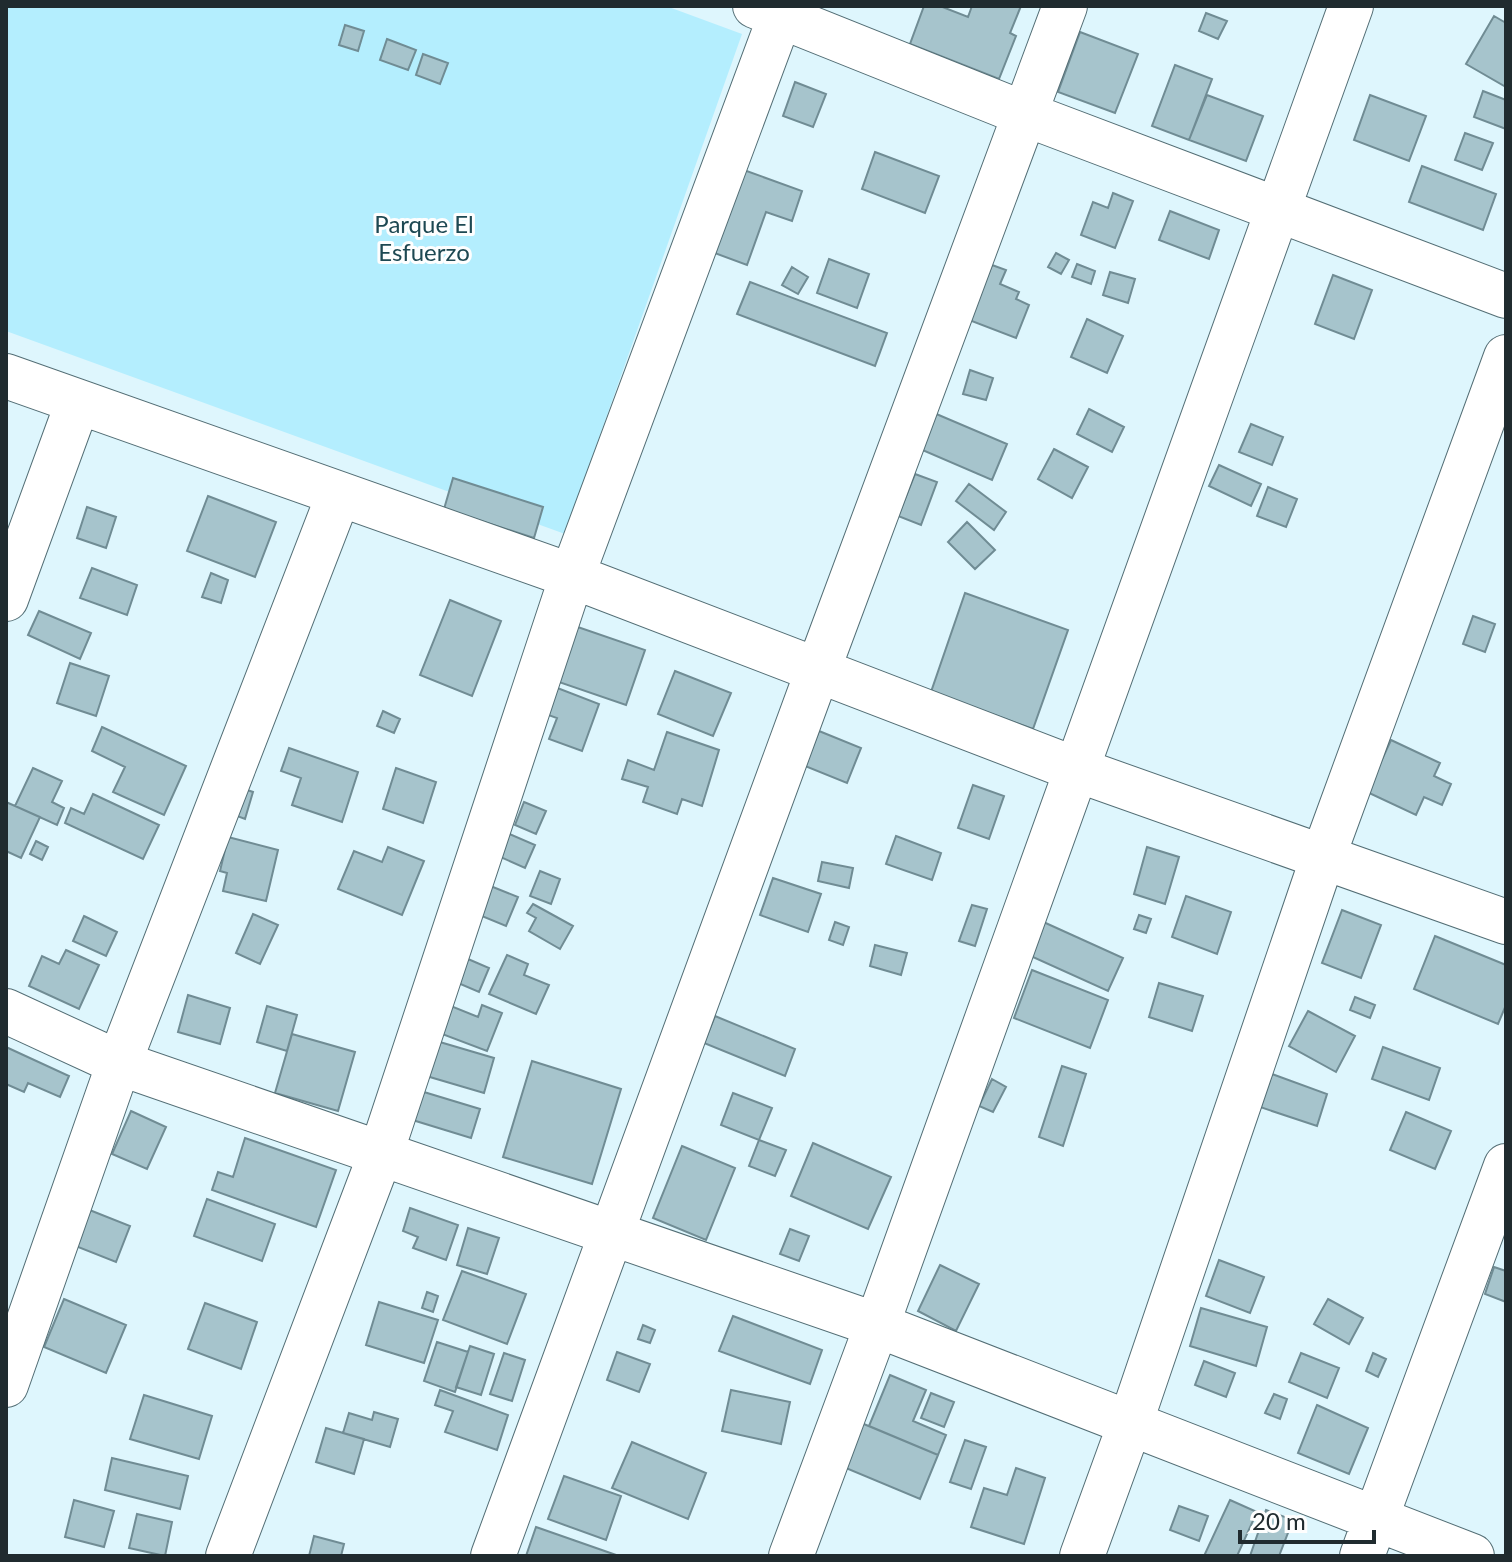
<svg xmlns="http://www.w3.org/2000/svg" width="1512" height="1562" font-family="Lato,sans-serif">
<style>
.green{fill:#b4eefe}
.building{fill:#a6c4cc;stroke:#708c94;stroke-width:2}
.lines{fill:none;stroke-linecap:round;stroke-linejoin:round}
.minor-casing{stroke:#536e75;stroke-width:46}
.minor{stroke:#fff;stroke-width:44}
.labels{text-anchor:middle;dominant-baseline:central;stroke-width:6;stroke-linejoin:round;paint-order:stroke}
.park-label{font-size:24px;fill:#1d4852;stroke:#fefefe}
</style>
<rect width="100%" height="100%" fill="#def6fd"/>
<path class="green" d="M6,6h660l76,28 -177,500 -559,-203z"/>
<path class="building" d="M924,6h16l28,11 4,-11h49l-11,27 6,3 -17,43 -89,-35z
M1206,13l21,8 -9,18 -19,-8z
M1494,16l12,7v64l-40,-23z
M345,25l19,6 -6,20 -19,-6z
M1080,32l58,22 -23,59 -57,-21z
M387,39l29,11 -8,20 -28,-10z
M423,54l25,9 -8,21 -24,-9z
M1175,65l37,14 -23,61 -37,-14z
M795,82l31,12 -13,33 -30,-11z
M1483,91l23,9v29l-32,-12z
M1207,95l56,21 -17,45 -57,-21z
M1370,95l56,21 -17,45 -55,-21z
M1465,133l28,10 -11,27 -27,-10z
M875,152l64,24 -14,37 -63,-24z
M1422,166l74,28 -13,36 -74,-28z
M741,169l61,22 -10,30 -26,-9 -19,53 -35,-13z
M1113,193l20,8 -18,47 -34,-13 12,-33 15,6z
M1170,211l49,19 -10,29 -50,-19z
M1056,253l13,7 -8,14 -13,-7z
M829,259l40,15 -12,34 -40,-15z
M1077,264l18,7 -4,13 -19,-7z
M992,265l14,5 -6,14 19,8 -3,7 13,6 -13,33 -47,-18z
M792,267l16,10 -10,17 -16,-9z
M1110,272l25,7 -7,24 -25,-8z
M1333,275l39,15 -18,49 -39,-15z
M750,282l137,51 -12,33 -138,-52z
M1087,319l36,17 -16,37 -36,-16z
M970,370l23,8 -7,22 -23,-6z
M1089,409l35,18 -12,25 -35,-18z
M934,413l73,31 -15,36 -72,-31z
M1251,424l32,13 -11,28 -33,-13z
M1054,449l34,18 -16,31 -34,-19z
M1219,465l42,19 -10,22 -42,-20z
M915,474l22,8 -16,43 -23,-9z
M453,478l90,29 -9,31 -90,-29z
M969,484l37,28 -12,18 -38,-29z
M1268,487l29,12 -11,28 -29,-11z
M208,496l68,26 -21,55 -68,-26z
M87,507l29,10 -10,31 -29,-10z
M967,522l28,28 -20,19 -27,-27z
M92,568l45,17 -10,30 -47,-17z
M211,573l17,7 -7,23 -19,-6z
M965,593l103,37 -35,99 -102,-37z
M450,600l51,21 -29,75 -52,-21z
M39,611l52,22 -11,26 -52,-24z
M1473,616l22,8 -10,28 -22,-8z
M569,624l76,26 -19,55 -76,-26z
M70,663l39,13 -13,40 -39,-13z
M675,671l56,22 -18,43 -55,-22z
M547,684l52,20 -17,47 -33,-12 8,-21 -20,-7z
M383,711l17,8 -6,14 -17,-7z
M102,727l84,39 -22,49 -51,-23 12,-25 -33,-16z
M819,731l42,17 -14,35 -42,-17z
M667,732l52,18 -17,56 -20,-7 -5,15 -34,-12 5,-15 -26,-8 6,-19 26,10z
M1391,740l49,23 -6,13 17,8 -9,21 -18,-8 -8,18 -49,-23z
M289,748l69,24 -16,50 -50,-17 9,-27 -20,-7z
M33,768l29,13 -10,21 12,6 -7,17 -42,-19z
M396,768l40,14 -13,41 -40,-14z
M973,785l31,11 -15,43 -31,-11z
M238,787l15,5 -8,27 -16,-6z
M93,794l66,31 -16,34 -78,-36 6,-15 13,6z
M6,802l34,15 -19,41 -15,-7z
M524,802l22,9 -10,23 -21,-9z
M505,832l30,13 -10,23 -29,-13z
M896,836l45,17 -9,27 -46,-16z
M228,837l50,13 -12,51 -43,-10 4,-18 -7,-2z
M36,841l12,6 -6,13 -12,-6z
M388,847l36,14 -22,54 -64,-26 16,-38 28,11z
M1147,847l32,10 -14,47 -31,-10z
M822,862l31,6 -4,20 -31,-7z
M540,871l20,8 -9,25 -21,-8z
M773,878l48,16 -13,38 -48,-17z
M483,883l35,14 -12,29 -34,-14z
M1186,896l45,16 -14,42 -45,-17z
M533,904l40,22 -13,23 -31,-18 7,-13 -9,-5z
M972,905l15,4 -12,37 -16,-5z
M1342,910l39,15 -20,53 -39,-15z
M253,914l25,11 -18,39 -24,-11z
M1139,915l12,4 -5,14 -12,-4z
M84,916l33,16 -11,24 -33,-15z
M1039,920l84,38 -15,33 -84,-38z
M835,922l14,5 -6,18 -14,-5z
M1435,936l71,29v40l-8,19 -84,-35z
M875,945l32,8 -6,22 -31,-9z
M66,950l33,15 -20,44 -50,-23 13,-30 17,8z
M507,955l21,9 -4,11 25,10 -13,29 -47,-20z
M468,959l21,9 -10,24 -21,-9z
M1032,970l76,30 -18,48 -76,-30z
M1159,983l44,13 -11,35 -43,-14z
M188,995l42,13 -10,36 -42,-12z
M1355,997l20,8 -5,13 -20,-8z
M482,1005l20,8 -15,38 -45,-17 9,-28 27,11z
M267,1006l30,9 -10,36 -30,-9z
M1308,1011l47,25 -19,36 -47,-26z
M715,1016l80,33 -10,27 -81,-33z
M292,1034l63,18 -17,59 -63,-18z
M433,1040l61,18 -10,35 -61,-18z
M6,1047l63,29 -9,21 -32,-14 -4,9 -18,-8z
M1383,1047l57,21 -11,32 -57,-21z
M532,1061l89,28 -29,95 -89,-27z
M1062,1066l24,8 -23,72 -24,-9z
M1272,1074l55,20 -10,32 -57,-19z
M992,1079l14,8 -13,25 -14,-6z
M414,1089l66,20 -9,29 -65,-20z
M733,1093l39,15 -13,32 -38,-15z
M131,1111l35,16 -19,42 -35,-15z
M1406,1112l45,19 -16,38 -45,-19z
M245,1138l91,32 -20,57 -104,-37 6,-18 15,5z
M759,1140l27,10 -11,26 -26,-10z
M813,1143l78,34 -23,52 -77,-33z
M682,1146l53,22 -29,72 -53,-22z
M207,1199l68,25 -13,37 -68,-25z
M410,1208l48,17 -12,35 -33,-12 5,-11 -15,-6z
M87,1209l43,17 -14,36 -43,-17z
M468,1228l31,10 -12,36 -30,-9z
M790,1229l19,7 -10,25 -19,-7z
M1219,1260l45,17 -14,36 -44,-17z
M940,1265l39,19 -23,47 -38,-20z
M1494,1267l12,4v31l-21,-8z
M462,1271l64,23 -19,50 -64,-24z
M427,1292l11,4 -5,16 -11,-4z
M64,1299l62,26 -20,48 -62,-26z
M1328,1299l35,19 -14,26 -35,-20z
M379,1302l59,18 -14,43 -58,-18z
M205,1303l52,19 -16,47 -53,-20z
M1201,1308l66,19 -11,39 -66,-20z
M733,1316l89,34 -12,34 -91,-33z
M643,1325l12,5 -5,13 -12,-4z
M437,1342l31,10 -13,40 -31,-11z
M470,1346l24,8 -13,41 -25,-8z
M617,1352l33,12 -11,28 -32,-12z
M504,1353l21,7 -13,41 -22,-7z
M1301,1353l38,15 -12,30 -38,-16z
M1373,1353l13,6 -8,18 -12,-6z
M1204,1361l31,12 -9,24 -31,-12z
M890,1375l36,15 -13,31 33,14 -8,20 -69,-29z
M440,1390l68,25 -11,35 -52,-18 8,-21 -18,-6z
M731,1390l59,12 -9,42 -59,-13z
M931,1393l23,9 -10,25 -23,-9z
M1274,1394l13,5 -7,20 -15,-6z
M144,1395l68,21 -13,43 -69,-20z
M1317,1405l51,23 -19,46 -51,-21z
M374,1412l24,7 -8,28 -47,-14 6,-20 23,7z
M859,1422l79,33 -18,44 -79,-33z
M326,1428l38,11 -10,35 -38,-12z
M965,1440l21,7 -15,42 -21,-7z
M632,1442l74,31 -18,46 -76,-31z
M112,1458l76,18 -8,33 -75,-19z
M1016,1468l29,10 -21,66 -53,-17 13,-39 23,7z
M564,1476l57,20 -15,44 -58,-21z
M74,1500l40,11 -10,36 -39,-10z
M1230,1500l27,12 -20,44h-33z
M1179,1506l29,10 -9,25 -29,-11z
M1266,1510l27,10 -14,36h-29z
M137,1514l35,8 -7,34 -36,-8z
M536,1527l83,29h-93z
M314,1536l30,8 -3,12h-32z"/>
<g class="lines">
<defs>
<path id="minor" d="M755,6l270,108 481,182
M6,376l566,200 503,193 431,153
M6,599l72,-197
M6,1011l113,52 758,262 595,231
M6,1385l113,-322 220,-569
M228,1556l153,-403 191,-577 212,-570
M493,1556l325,-886 247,-664
M791,1556l86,-231 474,-1319
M1082,1556l48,-132 193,-567 183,-500
M1362,1556l144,-390"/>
</defs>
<use href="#minor" class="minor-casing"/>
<use href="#minor" class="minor"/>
</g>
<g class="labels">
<g class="park-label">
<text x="424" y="223">Parque El<tspan x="424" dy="28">Esfuerzo</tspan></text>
</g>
</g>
<rect width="1512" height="1562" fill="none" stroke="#202b2f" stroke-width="16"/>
<path d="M1240 1530v12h134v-12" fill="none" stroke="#202b2f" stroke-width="4"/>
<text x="1252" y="1530" font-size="24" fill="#202b2f" stroke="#fefefe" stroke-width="6" paint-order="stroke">20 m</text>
</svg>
